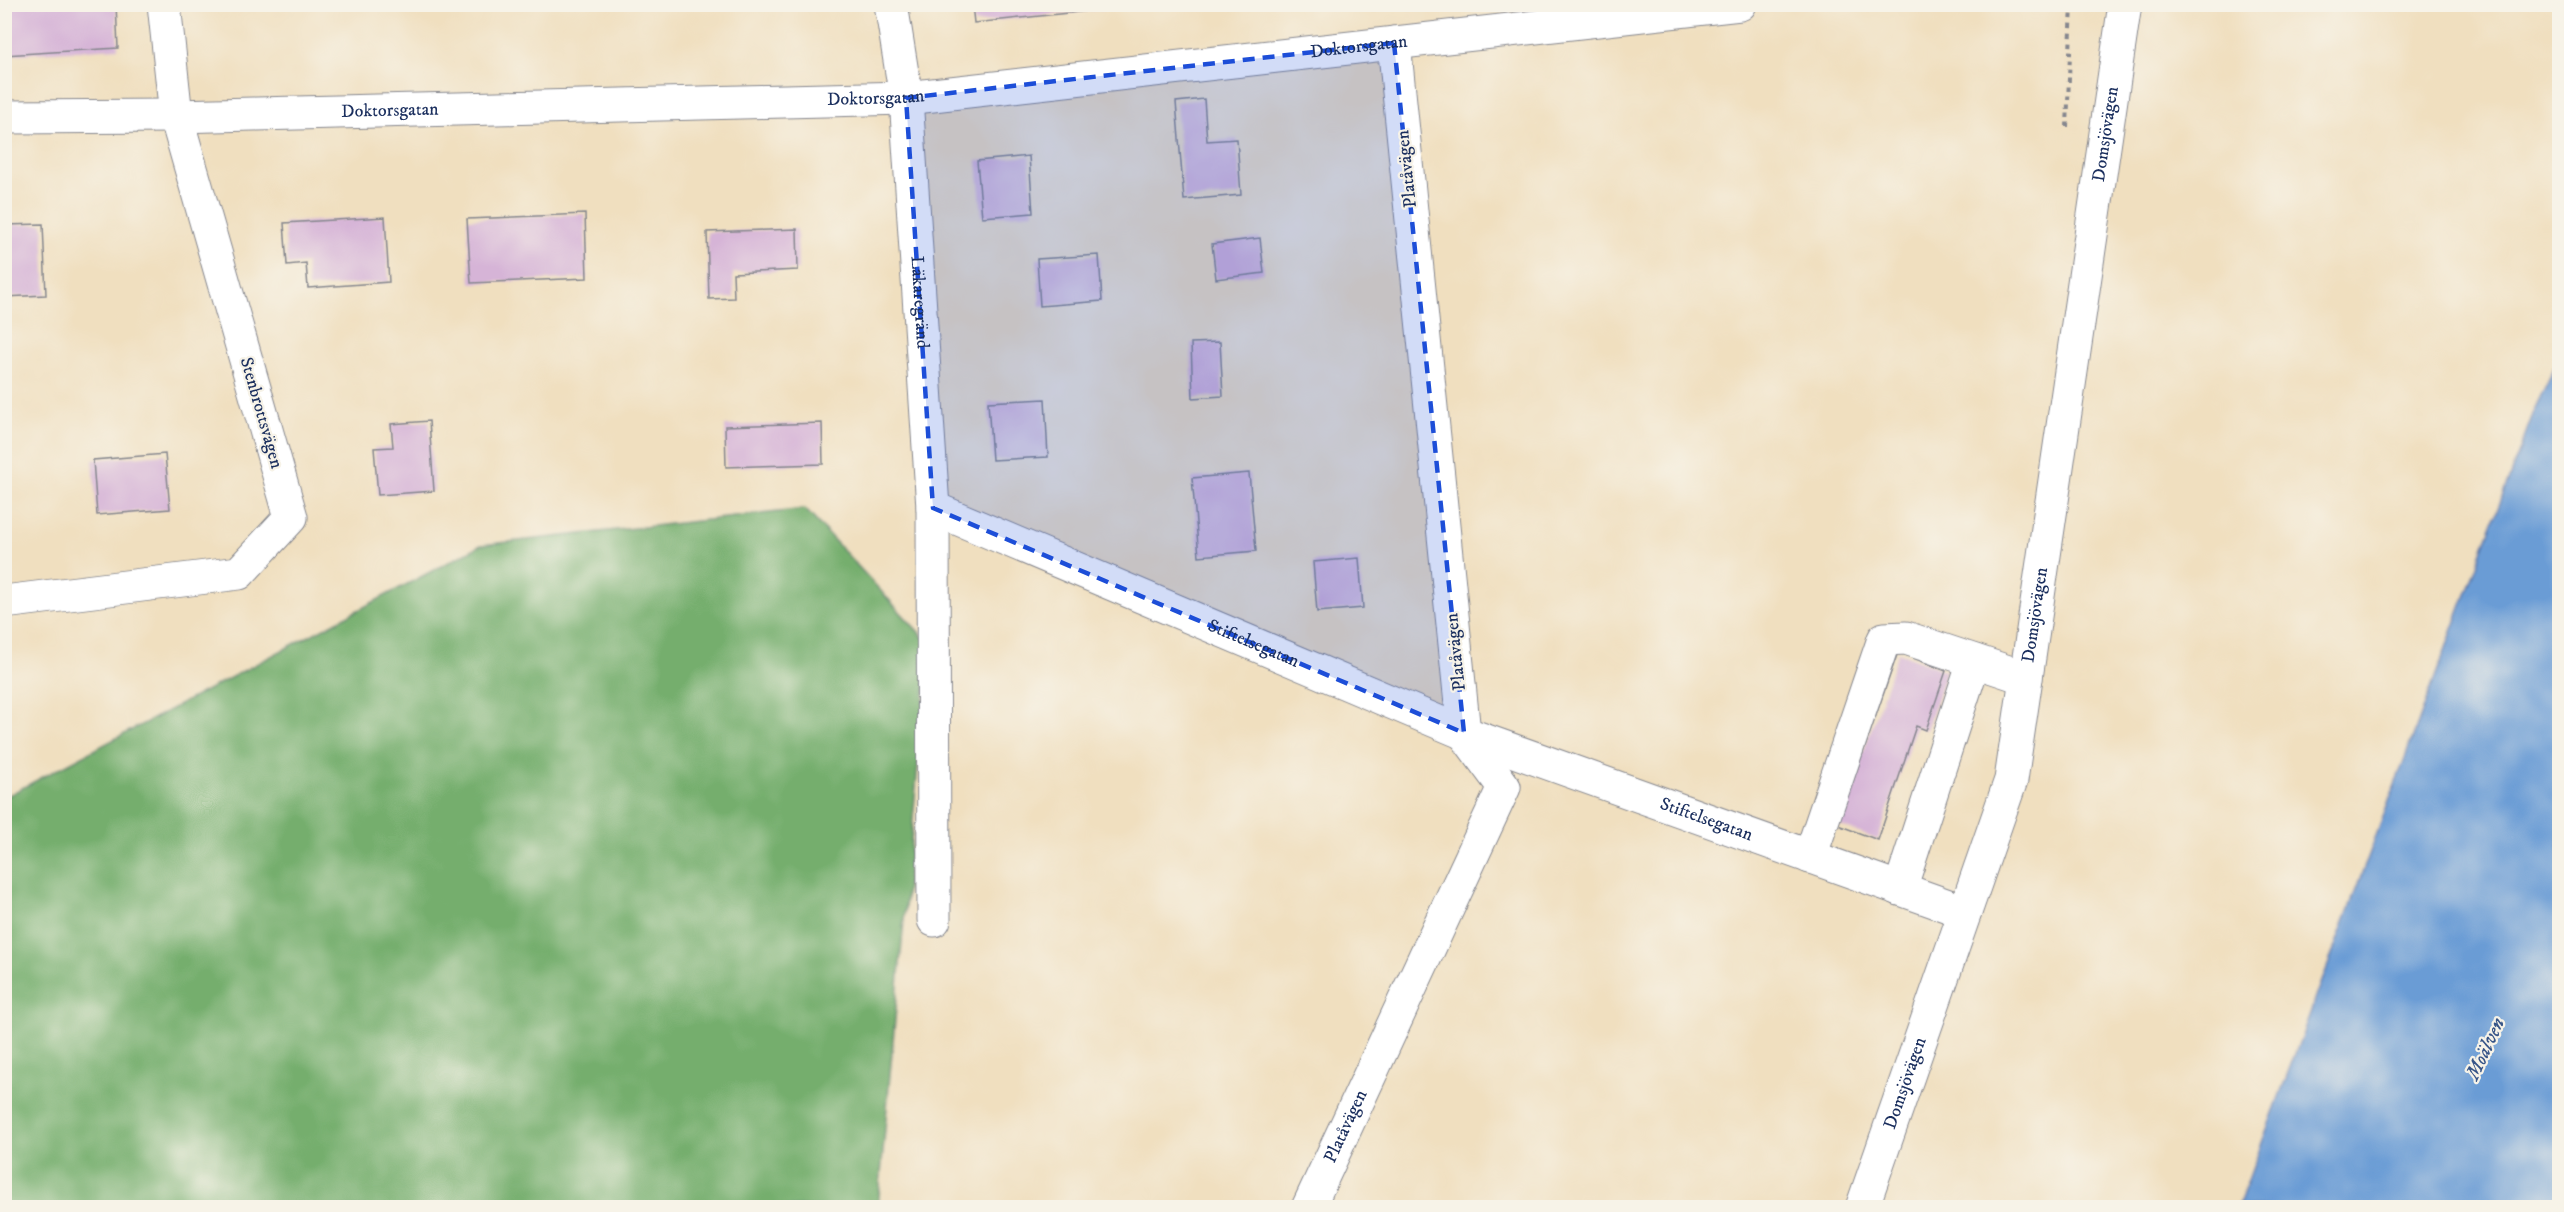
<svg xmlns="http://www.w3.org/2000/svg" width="2564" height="1212" font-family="'IM FELL DW Pica',serif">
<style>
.forest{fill:#74ae6d;stroke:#486e66;stroke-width:1.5}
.water{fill:#6b9cd5;stroke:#43669a;stroke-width:1.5}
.building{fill:#d6b4d7}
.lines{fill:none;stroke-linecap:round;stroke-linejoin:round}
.minor-casing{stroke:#86878e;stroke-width:35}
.path{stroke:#86878e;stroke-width:4;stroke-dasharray:4.5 4.5;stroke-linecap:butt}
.minor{stroke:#fff;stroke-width:33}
.marked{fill:#1d4ed8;fill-opacity:0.2;stroke:#1d4ed8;stroke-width:4.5;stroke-dasharray:12 8;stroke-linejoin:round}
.labels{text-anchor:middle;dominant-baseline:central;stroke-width:4.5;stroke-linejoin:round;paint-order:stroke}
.street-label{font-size:18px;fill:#1b2f5e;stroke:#f7f3e8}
.water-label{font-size:20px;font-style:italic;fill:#375588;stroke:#f7f3e8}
</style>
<rect width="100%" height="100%" fill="#f7f3e8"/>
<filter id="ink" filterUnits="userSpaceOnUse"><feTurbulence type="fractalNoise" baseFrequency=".0167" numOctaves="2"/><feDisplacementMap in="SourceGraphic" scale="12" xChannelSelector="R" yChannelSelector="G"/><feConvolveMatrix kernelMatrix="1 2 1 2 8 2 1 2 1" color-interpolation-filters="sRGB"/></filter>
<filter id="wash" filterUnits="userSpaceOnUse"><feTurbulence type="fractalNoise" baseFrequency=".008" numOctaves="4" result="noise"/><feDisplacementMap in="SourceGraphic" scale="24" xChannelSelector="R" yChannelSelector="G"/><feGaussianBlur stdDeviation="1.35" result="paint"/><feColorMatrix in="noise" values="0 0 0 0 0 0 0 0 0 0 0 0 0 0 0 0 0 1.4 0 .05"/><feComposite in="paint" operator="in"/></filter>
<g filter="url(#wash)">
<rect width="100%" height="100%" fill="#f0dfbf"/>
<path class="forest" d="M805,509l124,134 -51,564 -873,1v-411l476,-252z"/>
<path class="water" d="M2559,358v849h-321l298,-801z"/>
<g id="blocks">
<path class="building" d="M4,4h112l2,44 -114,7z
M972,4h134v5l-132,14z
M1204,99l3,42 30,-2 4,56 -57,5 -8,-98z
M1029,156l4,57 -51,4 -5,-56z
M585,214l2,64 -116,5 -4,-64z
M385,217l4,65 -81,6 -2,-25 -19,2 -3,-42z
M43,224l3,71 -42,2v-72z
M797,229l1,41 -65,3 1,25 -25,1 -2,-67z
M1260,238l4,35 -48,6 -4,-35z
M1099,255l3,46 -62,5 -3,-47z
M1220,342l3,54 -30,2 -2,-55z
M1045,399l3,58 -56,3 -4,-58z
M429,421l5,70 -56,4 -4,-47 19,-1 -2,-23z
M822,423l1,41 -97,3 -1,-41z
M165,454l5,55 -73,6 -4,-55z
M1249,473l7,78 -57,5 -7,-78z
M1359,558l4,50 -46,4 -4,-50z
M1898,652l48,19 -20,59 -10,-4 -38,114 -40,-15z"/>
</g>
</g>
<g filter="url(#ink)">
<use href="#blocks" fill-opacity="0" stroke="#86878e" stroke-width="1.5"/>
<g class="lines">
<defs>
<g id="minor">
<path id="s1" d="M891,4l15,94 27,410 1,412"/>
<path id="s2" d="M4,117l172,-1 730,-18 834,-94"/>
<path id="s3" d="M933,508l531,225 501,179"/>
<path d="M4,602l235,-29 52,-56 -115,-401 -12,-112"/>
<path d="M1810,857l74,-218 22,-1 120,40"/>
<path d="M1900,889l74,-228"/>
<path id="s4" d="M1308,1208l196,-421 -40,-54 -70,-690"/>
<path id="s5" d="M1862,1208l149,-428 114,-776"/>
</g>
</defs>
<use href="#minor" class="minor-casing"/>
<path class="path" d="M2067,127l5,-123"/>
<use href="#minor" class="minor"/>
</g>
</g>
<path class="marked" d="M1394,43l70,690 -531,-225 -27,-410z"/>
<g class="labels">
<g class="street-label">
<text stroke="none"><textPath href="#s2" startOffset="1358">Doktorsgatan</textPath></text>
<text stroke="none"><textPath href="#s2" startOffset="872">Doktorsgatan</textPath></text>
<text stroke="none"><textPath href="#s2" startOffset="386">Doktorsgatan</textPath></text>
<text stroke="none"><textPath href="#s5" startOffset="1106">Domsjövägen</textPath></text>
<text transform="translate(1407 169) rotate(-96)">Platåvägen</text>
<text stroke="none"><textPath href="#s1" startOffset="300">Läkaregränd</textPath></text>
<text transform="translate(261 413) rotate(74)">Stenbrottsvägen</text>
<text stroke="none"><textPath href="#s5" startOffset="620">Domsjövägen</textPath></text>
<text stroke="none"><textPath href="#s3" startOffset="348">Stiftelsegatan</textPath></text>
<text transform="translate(1456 652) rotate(-96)">Platåvägen</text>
<text stroke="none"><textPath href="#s3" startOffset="834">Stiftelsegatan</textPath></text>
<text stroke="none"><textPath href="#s5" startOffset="132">Domsjövägen</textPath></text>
<text stroke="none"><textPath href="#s4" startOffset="90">Platåvägen</textPath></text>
</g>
<g class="water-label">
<text transform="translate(2486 1049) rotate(-65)">Moälven</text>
</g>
</g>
<rect width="2564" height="1212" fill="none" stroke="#f7f3e8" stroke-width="24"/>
</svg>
